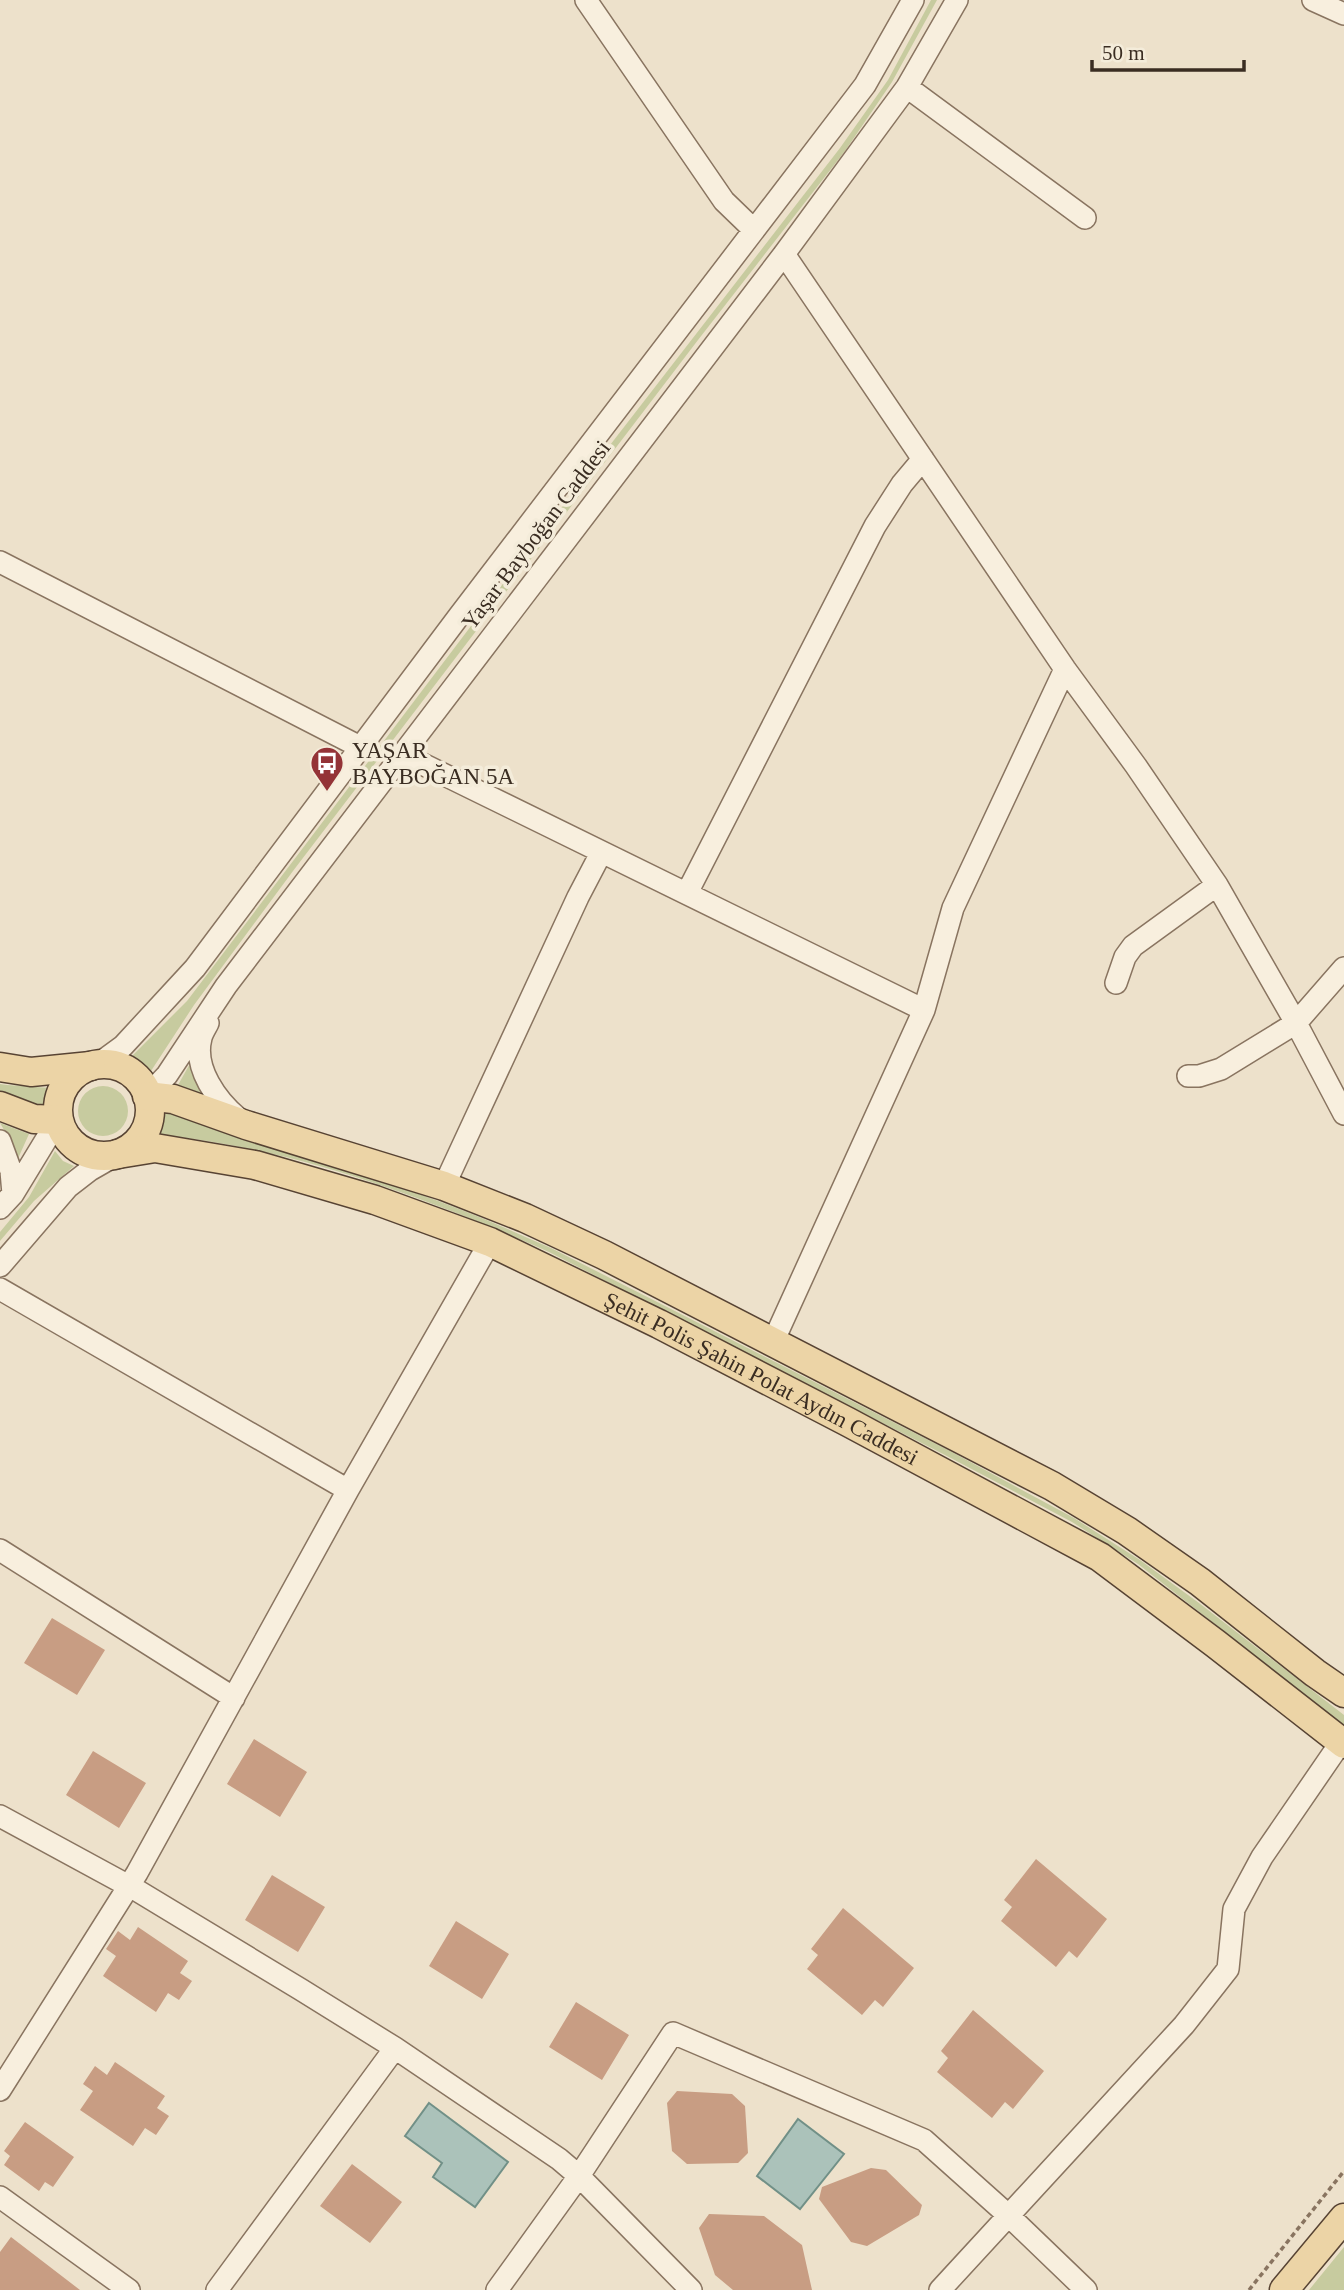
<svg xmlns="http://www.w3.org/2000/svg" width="1344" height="2290" font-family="Georgia,serif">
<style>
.green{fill:#c7cb9f}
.water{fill:#abc2ba;stroke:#719087;stroke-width:2}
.building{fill:#c89d83}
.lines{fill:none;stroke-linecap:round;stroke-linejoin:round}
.minor-casing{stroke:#897460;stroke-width:24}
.major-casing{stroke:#574333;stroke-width:31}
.path{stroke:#897460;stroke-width:3.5;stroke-dasharray:5 3.5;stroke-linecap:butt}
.minor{stroke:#f8efde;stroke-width:21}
.major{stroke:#ecd4a6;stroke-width:28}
.labels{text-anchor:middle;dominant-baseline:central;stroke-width:7;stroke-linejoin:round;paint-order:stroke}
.street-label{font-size:23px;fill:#3a2d22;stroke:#f4ecda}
.poi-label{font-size:23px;fill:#3a2d22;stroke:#f4ecda;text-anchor:start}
</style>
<rect width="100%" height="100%" fill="#ede1cb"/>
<path class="green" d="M931,0h6l-45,82 -47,69 -147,189 -405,531 -99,134 -43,66 -21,-13 57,-57 331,-437 322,-416 48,-68z
M196,1053l17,46 -35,-14z
M0,1084l7,1 44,3 -10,20 -41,-16z
M78 1111a25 25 0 1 1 50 0a25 25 0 1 1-50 0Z
M165,1111c82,29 166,53 248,81 47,16 93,36 138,56l399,203 124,67 66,42 59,43 145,112v10l-206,-161 -66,-42 -125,-66 -398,-204c-122,-54 -257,-105 -391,-117z
M0,1123l29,11 -13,29 -5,-21z
M55,1151l8,10 11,5 -40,35 -34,40v-9l29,-35z
M1344,2247v43h-35z"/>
<path class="water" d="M429,2103l79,59 -33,45 -42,-30 9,-14 -37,-27z
M798,2119l46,35 -44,55 -43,-33z"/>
<path class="building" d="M52,1618l53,32 -28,45 -53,-32z
M254,1739l53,33 -27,45 -53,-33z
M93,1751l53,32 -27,45 -53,-33z
M1036,1859l71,60 -30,39 -8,-7 -13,16 -55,-46 11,-14 -8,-7z
M272,1875l53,32 -27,45 -53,-32z
M843,1908l71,60 -31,39 -8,-7 -13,15 -55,-46 11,-14 -7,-6z
M456,1921l53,33 -27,45 -53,-33z
M138,1927l50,34 -8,12 12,8 -13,19 -11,-7 -12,19 -53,-36 13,-20 -10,-7 12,-18 12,9z
M576,2002l53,33 -27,45 -53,-33z
M973,2010l71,61 -31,38 -8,-7 -13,16 -55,-46 11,-14 -7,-7z
M115,2062l50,34 -8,12 12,8 -13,19 -11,-7 -12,18 -53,-36 13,-19 -10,-7 12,-18 12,9z
M677,2091l55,3 13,12 3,47 -10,10 -51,1 -15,-13 -5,-48z
M25,2122l49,35 -21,30 -8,-5 -6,9 -35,-26 6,-9 -6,-5z
M352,2164l50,38 -32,41 -50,-37z
M871,2168l15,2 36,35 -3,10 -52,31 -16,-4 -32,-43 3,-12z
M709,2214l55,2 38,29 10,45h-79l-18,-15 -16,-47z
M11,2237l69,53h-80v-38z"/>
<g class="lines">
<defs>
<path id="minor" d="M586,0l138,201 30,29
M1313,0l31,14
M907,87l178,131
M784,254l281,415 71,97 81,119 79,138 48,91
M0,562l362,186
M402,754l522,256
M687,893l188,-367 27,-42 21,-25
M1116,983l9,-26 8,-11 84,-61
M208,1023c-2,4 -6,10 -7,15 -8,30 16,63 38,81
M97,1065l26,-19 72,-78 264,-352 406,-531 48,-85
M1188,1076h11l22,-7 75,-46 48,-55
M147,1096l20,-21 59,-89 558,-732 123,-167 50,-87
M0,1141l11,30 2,23
M444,1186l134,-289 23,-44
M0,1208l13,-14 45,-74
M0,1266l68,-79 22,-17 28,-16
M0,1289l348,201
M773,1342l151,-332 29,-102 112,-239
M0,1550l234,148
M0,1816l138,75 162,98 95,59 164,111 20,17 112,114
M0,2090l137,-217 211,-383 142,-248
M0,2197l129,93
M217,2290l178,-242
M497,2290l82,-114 94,-143 251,107 85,76 77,74
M940,2290l244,-265 44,-56 6,-60 28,-52 79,-115"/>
<g id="major">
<circle cx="104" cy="1110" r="46"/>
<path d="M0,1067l31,5 60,-6"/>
<path d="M147,1096l26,3 73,26 198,61 81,32 79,37 448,231 75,45 73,51 115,91 29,20"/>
<path d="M0,1106l34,13 24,1"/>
<path id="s1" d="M118,1154l37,-6 100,17 120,35 115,42 169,82 189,98 252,135 116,87 128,100"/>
<path d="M1284,2290l60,-72"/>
</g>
</defs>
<use href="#minor" class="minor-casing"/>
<use href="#major" class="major-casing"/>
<path class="path" d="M1249,2290l95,-119"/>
<use href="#minor" class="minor"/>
<use href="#major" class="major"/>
</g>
<defs>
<symbol id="bus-pin" viewBox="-11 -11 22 30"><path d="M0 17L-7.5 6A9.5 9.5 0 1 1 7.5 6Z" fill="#943337" stroke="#f4ecda"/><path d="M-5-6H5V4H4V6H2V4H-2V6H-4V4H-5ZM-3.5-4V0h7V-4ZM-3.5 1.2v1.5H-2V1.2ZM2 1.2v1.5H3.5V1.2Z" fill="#fff"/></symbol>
</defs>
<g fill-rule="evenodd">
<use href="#bus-pin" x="308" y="744" width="38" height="52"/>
</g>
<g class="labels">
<g class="street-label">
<text transform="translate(536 535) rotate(-53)">Yaşar Bayboğan Caddesi</text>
<text stroke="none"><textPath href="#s1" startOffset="690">Şehit Polis Şahin Polat Aydın Caddesi</textPath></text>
</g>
<g class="poi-label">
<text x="352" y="750">YAŞAR<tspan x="352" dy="26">BAYBOĞAN 5A</tspan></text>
</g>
</g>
<path d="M1092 60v10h152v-10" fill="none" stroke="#3a2d22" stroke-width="3.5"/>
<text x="1102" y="60" font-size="21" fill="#3a2d22" stroke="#f4ecda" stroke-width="5" paint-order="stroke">50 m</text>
</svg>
